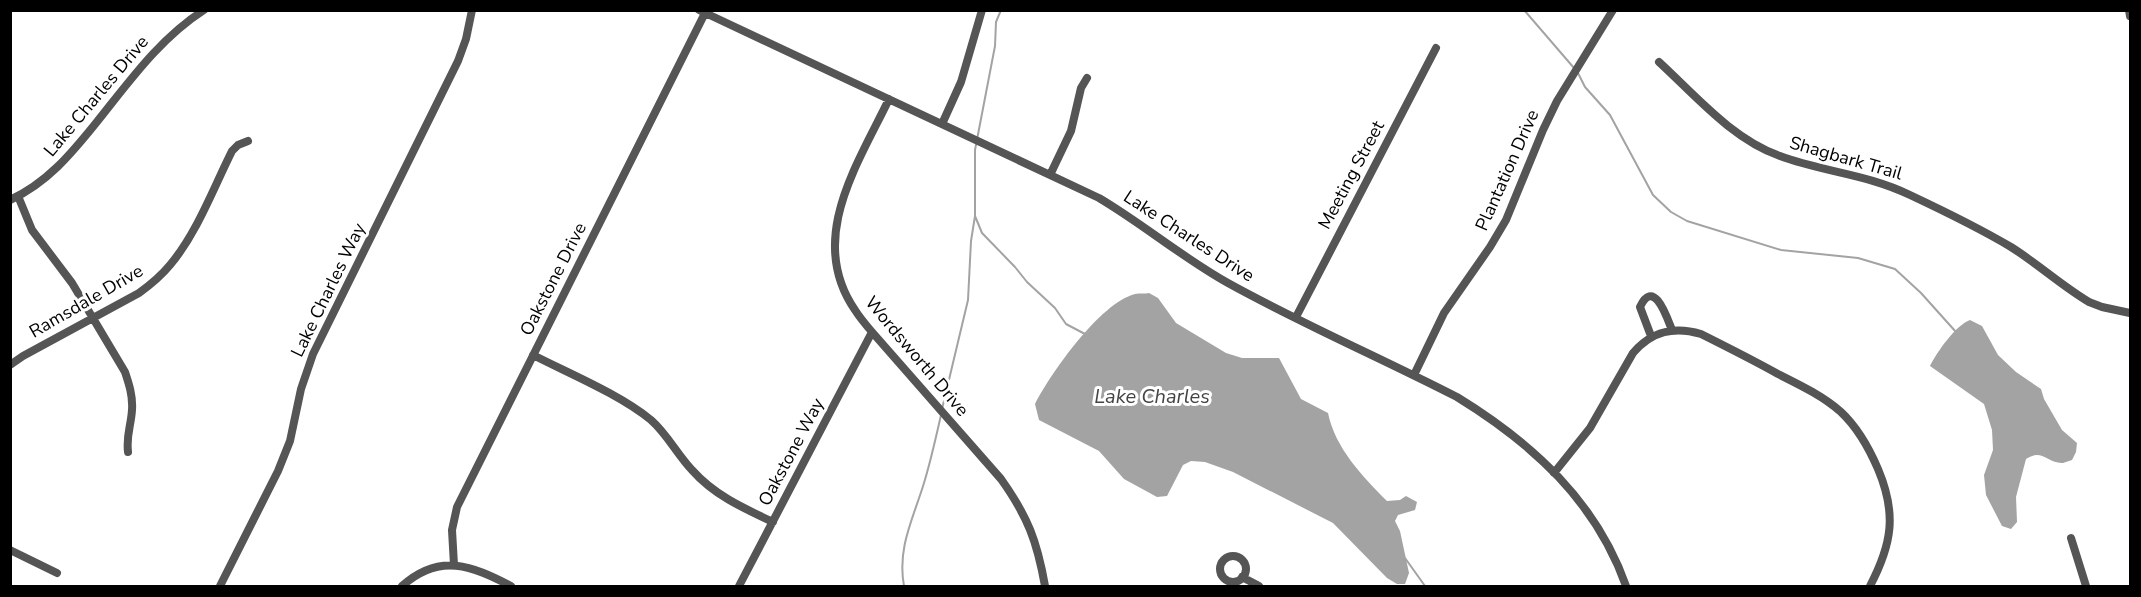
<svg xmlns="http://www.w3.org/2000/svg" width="2141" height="597" font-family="'Nunito Sans',sans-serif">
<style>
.water{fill:#a3a3a3}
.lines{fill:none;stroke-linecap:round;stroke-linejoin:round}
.stream{stroke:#a3a3a3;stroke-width:2}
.minor{stroke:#555;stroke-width:8}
.labels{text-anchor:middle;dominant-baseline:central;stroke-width:6;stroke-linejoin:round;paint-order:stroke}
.street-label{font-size:18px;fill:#000;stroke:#fff}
.water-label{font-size:20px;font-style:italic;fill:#444;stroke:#fff}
</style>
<rect width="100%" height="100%" fill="#fff"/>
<path class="water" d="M1149,293l9,5 18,25 50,30 16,5h37l22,41 27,14c7,35 35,64 59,88l13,-1 6,-4 11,6 -2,8 -17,5 -3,6 5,10 9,42 -4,11h-8l-10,-6 -54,-55 -100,-51 -28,-10 -14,-1 -8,4 -16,31 -10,1 -33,-18 -25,-28 -60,-31 -4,-16c16,-31 65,-101 100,-110 5,-1 10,0 14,-1z
M1970,320l12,6 16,29 18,17 25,17 3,10 18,31 15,13 -1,9 -4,8c-3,1 -6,2 -9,3 -15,1 -21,-15 -37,-4l-10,38 1,25 -6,7 -9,-3 -16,-31 -2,-20 9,-25 -1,-20 -8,-26 -54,-38c7,-14 26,-41 40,-46z"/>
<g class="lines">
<path class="stream" d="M1524,10l50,58
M1578,73l7,14 25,28 43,80 18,17 16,9 94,29 77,8 37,11 26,24 35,39
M975,216l7,17 33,34 12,15 28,26 11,16 19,10
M942,409l26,-109 3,-59 4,-25v-66l20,-104 1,-24 5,-12
M1405,558l20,28
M904,586c-7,-38 9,-67 20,-103 7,-23 12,-46 17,-68"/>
<path class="minor" d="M699,10l400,188c44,26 84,60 129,85 74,41 153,75 229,114 75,46 139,104 169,189
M2129,10l1,6
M1659,62c37,34 73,77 121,94 43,16 87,18 130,39 34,16 69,33 101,52 27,17 51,39 78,55l13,5 28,6
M889,99c-31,65 -83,140 -34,211 5,8 11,15 17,22l129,147c27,38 36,62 44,107
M942,124l19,-42 21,-72
M1050,175l21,-44 10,-43 6,-10
M18,196l14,34 40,53 53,89c4,12 8,24 7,38 -1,16 -6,25 -4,42
M10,200c37,-17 61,-46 86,-77 33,-41 63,-84 108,-113
M1296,317l140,-269
M1651,336l-11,-29c14,-30 27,11 32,23
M533,355c37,19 86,39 118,65 16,14 26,34 41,50 22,25 51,38 81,52
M10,365l13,-9 116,-63c11,-8 22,-17 31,-28 27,-32 43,-76 62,-114l6,-6 10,-4
M1414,375l30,-62 46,-66 16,-27 37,-90 14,-29 56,-91
M1554,473l36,-45 43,-75c19,-22 41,-27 68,-19 26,13 52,26 77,40 22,11 45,22 63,38 17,16 28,36 37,57 19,45 14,75 -8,117
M2071,538l15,48
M10,550l47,23
M1220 569a13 13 0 1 1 26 0a13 13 0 1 1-26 0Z
M454,565l-2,-35 5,-23 248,-494
M1242,577l17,9
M220,586l58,-115 12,-30 11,-52 12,-35 145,-293 8,-22 6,-29
M402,586c38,-34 70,-20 109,0
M739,586l133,-254"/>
</g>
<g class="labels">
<g class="street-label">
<text transform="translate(96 96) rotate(-50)">Lake Charles Drive</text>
<text transform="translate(1846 158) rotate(16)">Shagbark Trail</text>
<text transform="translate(1507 170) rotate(-66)">Plantation Drive</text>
<text transform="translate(1351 175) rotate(-62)">Meeting Street</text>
<text transform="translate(1189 236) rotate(33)">Lake Charles Drive</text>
<text transform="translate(553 279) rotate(-63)">Oakstone Drive</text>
<text transform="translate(328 290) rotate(-64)">Lake Charles Way</text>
<text transform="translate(86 301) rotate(-30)">Ramsdale Drive</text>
<text transform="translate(917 356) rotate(50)">Wordsworth Drive</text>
<text transform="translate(791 452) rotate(-62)">Oakstone Way</text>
</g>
<g class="water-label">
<text x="1152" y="396">Lake Charles</text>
</g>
</g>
<rect width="2141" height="597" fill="none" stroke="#000000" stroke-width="24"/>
</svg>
